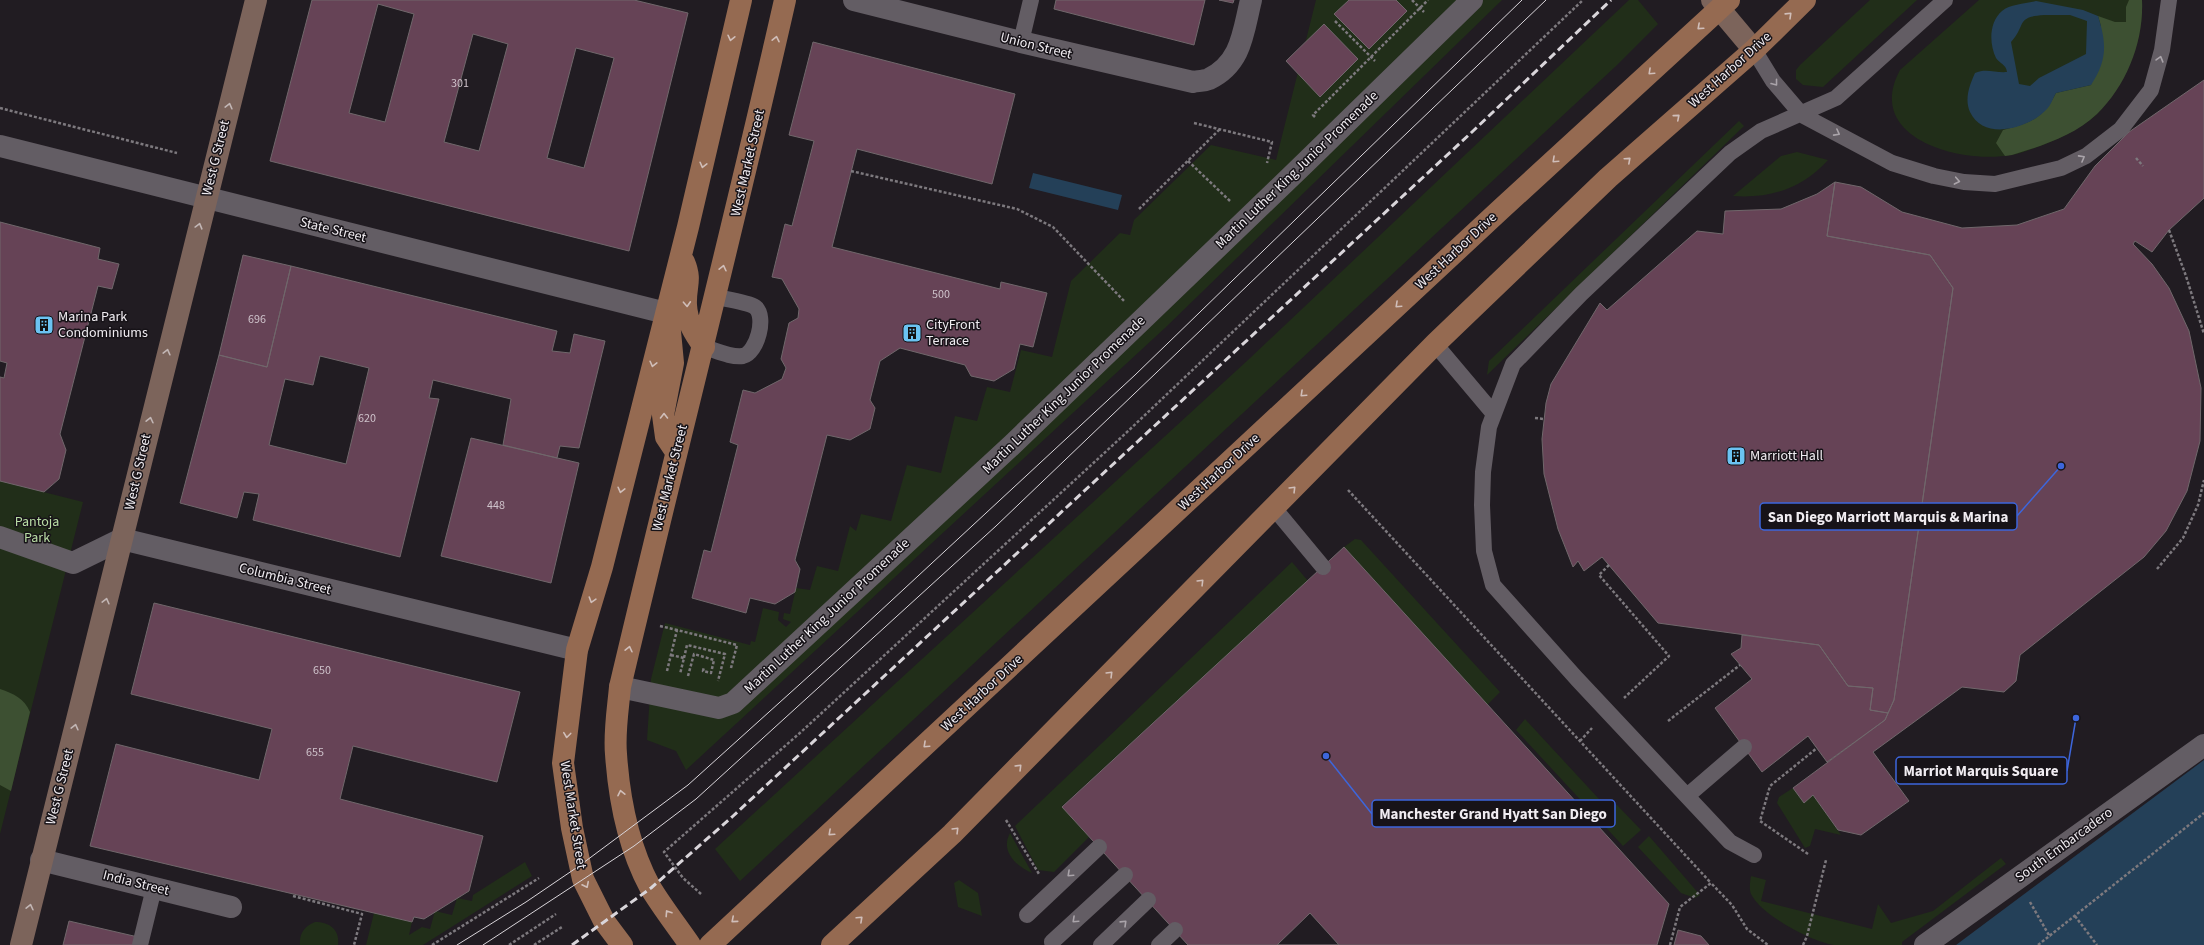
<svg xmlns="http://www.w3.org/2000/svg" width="2204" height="945" font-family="'Source Sans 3',sans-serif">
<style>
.green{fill:#212e19}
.forest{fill:#3d5032}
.water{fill:#244058;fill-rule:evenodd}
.building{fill:#664356;stroke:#70676b;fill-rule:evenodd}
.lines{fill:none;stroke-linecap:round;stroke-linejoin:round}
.path{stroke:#7d797e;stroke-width:2.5;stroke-dasharray:3 2;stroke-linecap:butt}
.service{stroke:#635d64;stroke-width:16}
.pedestrian{stroke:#635d64;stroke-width:22}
.minor{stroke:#635d64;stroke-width:22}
.tertiary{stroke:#635d64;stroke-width:22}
.secondary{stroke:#7c645b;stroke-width:22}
.primary{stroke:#956a51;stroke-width:22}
.tram{stroke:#d9d5da;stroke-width:1}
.rail{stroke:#d9d5da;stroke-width:3;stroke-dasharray:8 4;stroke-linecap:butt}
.oneway{stroke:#d0beb9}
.oneway2{stroke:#aaa4aa}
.oneway3{stroke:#c2b6b5}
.labels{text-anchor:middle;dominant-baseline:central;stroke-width:3;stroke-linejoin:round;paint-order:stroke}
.number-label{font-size:12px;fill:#cec2ca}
.street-label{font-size:14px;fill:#f0ecf1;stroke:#171318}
.poi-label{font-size:14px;fill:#f0ecf1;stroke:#171318;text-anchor:start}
.park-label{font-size:14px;fill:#b9dda5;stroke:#171318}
.leader{fill:none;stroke:#3d66dc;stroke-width:1.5}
.callout-dot{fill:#3d66dc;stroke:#171318;stroke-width:1.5}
.callout{fill:#171318;stroke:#3d66dc;stroke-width:1.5}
.callout-label{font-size:15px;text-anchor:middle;font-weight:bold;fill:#f0ecf1}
</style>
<rect width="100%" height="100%" fill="#211c22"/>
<path class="green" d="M1316,0h186l-336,327 -480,443 -10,-19 -29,-11 4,-61 14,-56 85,22 1,-4 4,1 8,-34 16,4 -1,8 8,7 5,-5 -8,-3 1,-6 6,1 6,-26 14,2 7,-24 21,5 12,-45 6,5 5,-17 30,7 16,-56 34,8 14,-57 22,5 10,-34 23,5 11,-42 31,7 19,-76 49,-48 10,2 4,-15 77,-75 65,15z
M1629,0h9l20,24 -42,42 -876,815 -25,-32 533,-489z
M1870,0h47l-94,87 -20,-2 -7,-6v-9l4,-5z
M1979,0h163c2,42 -16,82 -44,113 -15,15 -44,29 -64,35 -7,3 -15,6 -23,7 -49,9 -148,-16 -111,-85z
M1739,121l5,5 -257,249 2,-14z
M1797,152l31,8c-25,28 -58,39 -95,36l48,-40z
M0,481l83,21 -83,332z
M1355,539l6,1 139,152 -13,13 -143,-158z
M1292,562l16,19 -246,225 27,31 -35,35 -16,-2 -23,-44z
M1525,719l74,80 18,6 24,25 -18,16 -107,-116z
M1793,788l11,14 9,-7 28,40 -26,-6 -5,17 -5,2 -28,-45 2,-6z
M1010,833l22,40c-16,-7 -32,-22 -22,-40z
M1649,836l51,59 -5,3 -14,-5 -43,-46z
M2001,858l5,6 -104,78v3c-22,0 -46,0 -68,0 -22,-3 -73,-30 -83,-51 -2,-5 -1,-12 0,-18l15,4 -5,21 111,28 6,-25 13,19 42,-12z
M525,862l7,14 -109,69h-57l8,-32 38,9 -3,13 13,-8 8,2 5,-18 17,4 5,-17 15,3 1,-6z
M959,880l19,13 4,23 -24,-9 -4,-24z
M315,922c15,0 25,8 23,23h-38c-1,-12 5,-19 15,-23z"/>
<path class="forest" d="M2129,0h13c2,41 -15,85 -45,114 -23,22 -56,32 -85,41l-7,1 -9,-13 7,-13c27,-7 40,-11 53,-37l35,-8 10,-59 -3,-10 17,6h11v-15z
M0,689c14,5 24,9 30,23l-19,79 -11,-6z"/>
<path class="water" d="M2036,1l47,9 15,6c9,28 9,45 -7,69l-35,8c-3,5 -5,12 -9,16 -17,19 -63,33 -77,3 -6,-13 0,-28 5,-39 11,-5 20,0 32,-1 -1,-8 -7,-8 -11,-14 -7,-14 -7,-36 6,-47 8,-7 24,-7 34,-10zM2044,15h26l17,6 -1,33 -47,24 -9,8 -11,-2 -8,-42c16,-18 4,-25 33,-27z
M1033,173l89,22 -4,15 -89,-22z
M2204,760v185h-248z"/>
<path class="building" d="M312,0h322l54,13 -59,238 -359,-90zM378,4l36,10 -29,108 -36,-9zM473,34l35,10 -29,107 -35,-9zM576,48l38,10 -30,110 -37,-10z
M1056,0h149l-11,45 -140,-36z
M1219,0h15l-1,3z
M1349,0h47l11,11 -38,38 -35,-35z
M1324,24l34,35 -38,38 -34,-36z
M813,42l202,52 -23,90 -135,-35 -25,98 168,42 1,-7 46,11 -14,54 -13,-3 -6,25 -20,12 -23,-5 -6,-11 -65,-17 -20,13 -10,39 5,8 -5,21 -20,11 -23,-5 -32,125 5,9 -5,23 -20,12 -25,-6 -4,15 -54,-15 12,-48 7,2 27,-107 -8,-3 13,-52 12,3 27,-14 4,-11 -5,-9 8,-36 9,-5 1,-9 -17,-30 -10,-2 13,-53 7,2 22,-85 -25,-6z
M2204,80v118l-35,32 -17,22 -17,-11 -2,3 19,20 17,24 20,43 12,57 -1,53 -13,50 -21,40 -22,26 -124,98 -4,26 -12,11 -42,-5 -89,65 36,49 -48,34 -23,-5 -25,-35 -9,8 -11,-15 92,-68 9,-20 59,-412 -23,-33 -103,-19 8,-54 26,5 41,25 60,16 55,-3 47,-16 31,-43 34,-34z
M1835,182l-8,54 103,19 23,33 -59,412 -6,13 -18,-3 3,-22 -25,-2 -29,-41 -161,-22 -56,-66 -18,14 -6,-10 -5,6 -15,-38 -14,-55 -2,-35 4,-36 5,-19 49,-81 7,7 90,-79 26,3 2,-23 56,-2 36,-15z
M0,222l100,26 -2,11 21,5 -7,25 -14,-3 -38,148 6,16 -7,29 -15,13 -44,-11v-104l4,1 3,-15 -7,-2z
M243,255l48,11 -24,101 -48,-12z
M291,266l266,65 -5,20 18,2 4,-19 31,7 -26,107 -19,-2 -3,12 -54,-13 8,-46 -78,-19 -4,18 10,1 -39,158 -147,-37 6,-26 -15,-2 -7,26 -57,-15 39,-148 48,12zM320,356l49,12 -23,96 -77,-19 16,-66 28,6z
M471,438l108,25 -28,120 -110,-27z
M1344,547l325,357 -12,41h-469l-126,-138z
M154,603l366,89 -23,90 -144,-36 -13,53 143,37 -14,55 -45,28 -10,-2 -2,5 -322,-76 26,-102 143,36 13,-51 -141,-35z
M1742,635l77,10 29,41 25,2 -3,22 18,3 -3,7 -58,42 -19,-26 -46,36 -47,-64 37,-29 -21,-25 10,-6z
M1310,913l29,32h-62z
M69,921l69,16 -2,8h-73z
M1678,930l23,6 8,9h-35z"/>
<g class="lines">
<path class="path" d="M1412,0l12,12
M1335,21l40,40
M0,108l177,45
M1315,117l-2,-2 115,-115
M1194,123l78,19 -5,21
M2136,158l7,8
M1188,161l42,40
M851,171l166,38 36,18 72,75
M1139,209l81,-80
M2169,230l17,46 18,58
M1535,418l9,1
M1348,490l363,393
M1609,565l-10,10 70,81 -45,42
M2157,569l26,-31 15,-33 6,-25
M660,626l17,4
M671,655l13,3 -4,16
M684,658l3,-13 38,9 -7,27
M667,671l10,-41 60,15 -6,23
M688,676l6,-22 20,6 -3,13 -8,-2 1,-4
M1668,721l72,-56
M1580,741l12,-13
M1006,820l33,54
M1808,854l-48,-33 10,-35 47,-38
M701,894l-18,-16 -19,-26 137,-120 325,-299 457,-433
M293,896l69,18 -8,31
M2030,902l20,35
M2075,916l22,29
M432,945l107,-67
M509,945l47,-31
M534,945l28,-18
M1670,945l10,-38 31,-24 21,22 15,24 21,16
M1803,945l4,-9 19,-76
M2038,945l166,-132"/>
<path class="service" d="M1021,42l10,-42
M1754,50l19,31 29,34 90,48 42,13 30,6 31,2 66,-16 25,-12 35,-27 30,-39 11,-40 7,-50
M1435,344l59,70
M704,347c11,3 27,11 39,9 14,-3 24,-40 12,-49 -7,-5 -30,-8 -39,-10
M1274,508l49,59
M1687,796l57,-49
M1754,855l-24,-13 -153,-163 -84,-94 -9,-34 -2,-46 1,-33 6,-45 24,-63 68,-70 149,-141 31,-22 75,-33 109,-98
M1027,915l72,-68
M1052,942l73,-67
M140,945l14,-57
M1101,945l47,-45
M1159,945l16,-15"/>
<path class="pedestrian" d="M0,537l73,26 49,-24
M620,687l99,21 14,-5 280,-259 293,-282 166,-162
M1925,945l279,-200"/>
<path class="minor" d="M122,539l455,111
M41,860l190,47"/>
<path class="tertiary" d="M854,0l167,42 172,40c5,-1 11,-1 16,-3 33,-16 34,-47 42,-79
M0,146l666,167"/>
<path class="secondary" d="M1712,0l42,50
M21,945l235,-945"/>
<path class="primary" d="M684,262c8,19 1,24 2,43 1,17 8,28 18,42
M669,321l4,42 -10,52 3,22 10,15
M622,945l-18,-24 -21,-42 -11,-51 -9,-65 14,-113 25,-83 86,-340 53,-227
M690,945c-13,-19 -28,-38 -40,-58 -21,-39 -31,-89 -34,-133 -2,-22 2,-45 4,-67 54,-229 113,-457 165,-687
M710,945l790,-735 229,-210
M832,945l120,-111 483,-490 173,-166 146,-128 51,-50"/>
<path class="tram" d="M457,945l69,-43 53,-36 109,-81 162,-146 285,-264 387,-375
M483,945l151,-99 62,-47 300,-273 550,-526"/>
<path class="rail" d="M572,945l79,-57 81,-71 740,-685 139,-132"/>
</g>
<defs><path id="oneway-chevron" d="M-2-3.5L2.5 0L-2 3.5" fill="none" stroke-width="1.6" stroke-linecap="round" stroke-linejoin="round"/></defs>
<g class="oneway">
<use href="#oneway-chevron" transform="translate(1789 15) rotate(-44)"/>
<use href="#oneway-chevron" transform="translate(1700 27) rotate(138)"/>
<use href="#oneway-chevron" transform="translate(731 38) rotate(103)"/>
<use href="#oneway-chevron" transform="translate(776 39) rotate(-78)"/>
<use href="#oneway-chevron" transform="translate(1651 72) rotate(137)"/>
<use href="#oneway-chevron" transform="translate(1677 117) rotate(-41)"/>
<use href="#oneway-chevron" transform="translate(1555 160) rotate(137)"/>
<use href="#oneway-chevron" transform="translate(1628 160) rotate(-42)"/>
<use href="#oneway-chevron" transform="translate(703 165) rotate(104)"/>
<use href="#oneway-chevron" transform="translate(723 268) rotate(-77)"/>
<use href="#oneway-chevron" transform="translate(687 304) rotate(87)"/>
<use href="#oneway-chevron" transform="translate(1398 305) rotate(137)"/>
<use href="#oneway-chevron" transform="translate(653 364) rotate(104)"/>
<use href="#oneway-chevron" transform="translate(1303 394) rotate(137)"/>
<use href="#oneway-chevron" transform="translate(664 416) rotate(-90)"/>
<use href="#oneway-chevron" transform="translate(1293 489) rotate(-45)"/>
<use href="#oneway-chevron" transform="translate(621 490) rotate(104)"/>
<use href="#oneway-chevron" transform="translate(1201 582) rotate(-45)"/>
<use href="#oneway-chevron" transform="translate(592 600) rotate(107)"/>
<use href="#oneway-chevron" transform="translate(629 649) rotate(-77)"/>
<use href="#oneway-chevron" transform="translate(1110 674) rotate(-45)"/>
<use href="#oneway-chevron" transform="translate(567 735) rotate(97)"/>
<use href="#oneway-chevron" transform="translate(926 745) rotate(137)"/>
<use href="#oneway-chevron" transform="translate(1019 767) rotate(-45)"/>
<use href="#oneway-chevron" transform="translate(621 793) rotate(-102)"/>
<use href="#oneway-chevron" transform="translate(956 830) rotate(-45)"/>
<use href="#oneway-chevron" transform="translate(831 833) rotate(138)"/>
<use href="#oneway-chevron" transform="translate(586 885) rotate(64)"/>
<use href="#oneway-chevron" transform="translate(668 913) rotate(-123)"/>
<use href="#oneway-chevron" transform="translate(860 919) rotate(-43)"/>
<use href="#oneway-chevron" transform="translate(734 920) rotate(139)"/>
</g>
<g class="oneway2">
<use href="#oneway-chevron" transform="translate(2160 59) rotate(-74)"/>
<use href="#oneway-chevron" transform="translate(1775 83) rotate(52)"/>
<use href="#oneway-chevron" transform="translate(1837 133) rotate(28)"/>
<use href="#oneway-chevron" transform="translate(2082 158) rotate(-29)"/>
<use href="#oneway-chevron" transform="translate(1957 181) rotate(11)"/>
<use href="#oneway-chevron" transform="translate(1070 874) rotate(137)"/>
<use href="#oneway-chevron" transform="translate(1075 920) rotate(137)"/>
<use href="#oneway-chevron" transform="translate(1124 923) rotate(-44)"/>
</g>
<g class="oneway3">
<use href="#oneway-chevron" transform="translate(229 106) rotate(-76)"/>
<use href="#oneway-chevron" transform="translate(199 226) rotate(-75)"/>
<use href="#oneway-chevron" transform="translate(167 352) rotate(-76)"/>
<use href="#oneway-chevron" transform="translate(150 420) rotate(-77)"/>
<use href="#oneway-chevron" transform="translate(106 601) rotate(-76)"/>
<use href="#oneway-chevron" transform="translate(75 727) rotate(-76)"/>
<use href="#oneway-chevron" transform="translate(30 907) rotate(-77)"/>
</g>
<defs>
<symbol id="building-square" viewBox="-11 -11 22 22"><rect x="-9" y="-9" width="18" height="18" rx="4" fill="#6bc3f2" stroke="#171318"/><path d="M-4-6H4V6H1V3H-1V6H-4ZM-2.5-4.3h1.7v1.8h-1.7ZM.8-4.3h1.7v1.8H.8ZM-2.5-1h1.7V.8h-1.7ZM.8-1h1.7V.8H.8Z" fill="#111"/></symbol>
</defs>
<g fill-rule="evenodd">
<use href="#building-square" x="33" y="314" width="22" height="22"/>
<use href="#building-square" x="901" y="322" width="22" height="22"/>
<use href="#building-square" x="1725" y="445" width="22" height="22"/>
</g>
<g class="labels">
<g class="number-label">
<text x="460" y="83">301</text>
<text x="941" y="294">500</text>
<text x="257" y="319">696</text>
<text x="367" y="418">620</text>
<text x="496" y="505">448</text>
<text x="322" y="670">650</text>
<text x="315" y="752">655</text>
</g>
<g class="street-label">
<text transform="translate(1036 46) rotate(14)">Union Street</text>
<text transform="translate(1730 70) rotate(-42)">West Harbor Drive</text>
<text transform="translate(216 158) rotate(-76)">West G Street</text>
<text transform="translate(748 163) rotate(-77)">West Market Street</text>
<text transform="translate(1297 170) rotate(-44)">Martin Luther King Junior Promenade</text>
<text transform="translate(333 230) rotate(14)">State Street</text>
<text transform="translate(1456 251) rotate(-43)">West Harbor Drive</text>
<text transform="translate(1064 395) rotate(-44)">Martin Luther King Junior Promenade</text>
<text transform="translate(138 472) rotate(-77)">West G Street</text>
<text transform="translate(1219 472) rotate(-43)">West Harbor Drive</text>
<text transform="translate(670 478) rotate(-76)">West Market Street</text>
<text transform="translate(285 579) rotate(14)">Columbia Street</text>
<text transform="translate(827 616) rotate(-43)">Martin Luther King Junior Promenade</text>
<text transform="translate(982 693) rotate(-43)">West Harbor Drive</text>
<text transform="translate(60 787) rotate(-76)">West G Street</text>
<text transform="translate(573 815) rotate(81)">West Market Street</text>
<text transform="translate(2064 845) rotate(-36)">South Embarcadero</text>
<text transform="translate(136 883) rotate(14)">India Street</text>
</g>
<g class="poi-label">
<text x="58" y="317">Marina Park<tspan x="58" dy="16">Condominiums</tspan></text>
<text x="926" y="325">CityFront<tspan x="926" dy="16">Terrace</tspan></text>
<text x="1750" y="456">Marriott Hall</text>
</g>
<g class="park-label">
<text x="37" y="522">Pantoja<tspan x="37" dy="16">Park</tspan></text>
</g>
</g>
<path class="leader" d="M2061 466L2017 516M2076 718L2067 771M1326 756L1372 814"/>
<g class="callout-dot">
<circle cx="2061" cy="466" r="4"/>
<circle cx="2076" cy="718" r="4"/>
<circle cx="1326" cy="756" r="4"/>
</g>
<g class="callout">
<rect x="1760" y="503" width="257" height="27" rx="4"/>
<rect x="1896" y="757" width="171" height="27" rx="4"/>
<rect x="1372" y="800" width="243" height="27" rx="4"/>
</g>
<g class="callout-label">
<text x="1888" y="522">San Diego Marriott Marquis &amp; Marina</text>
<text x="1981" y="776">Marriot Marquis Square</text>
<text x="1493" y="819">Manchester Grand Hyatt San Diego</text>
</g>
</svg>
